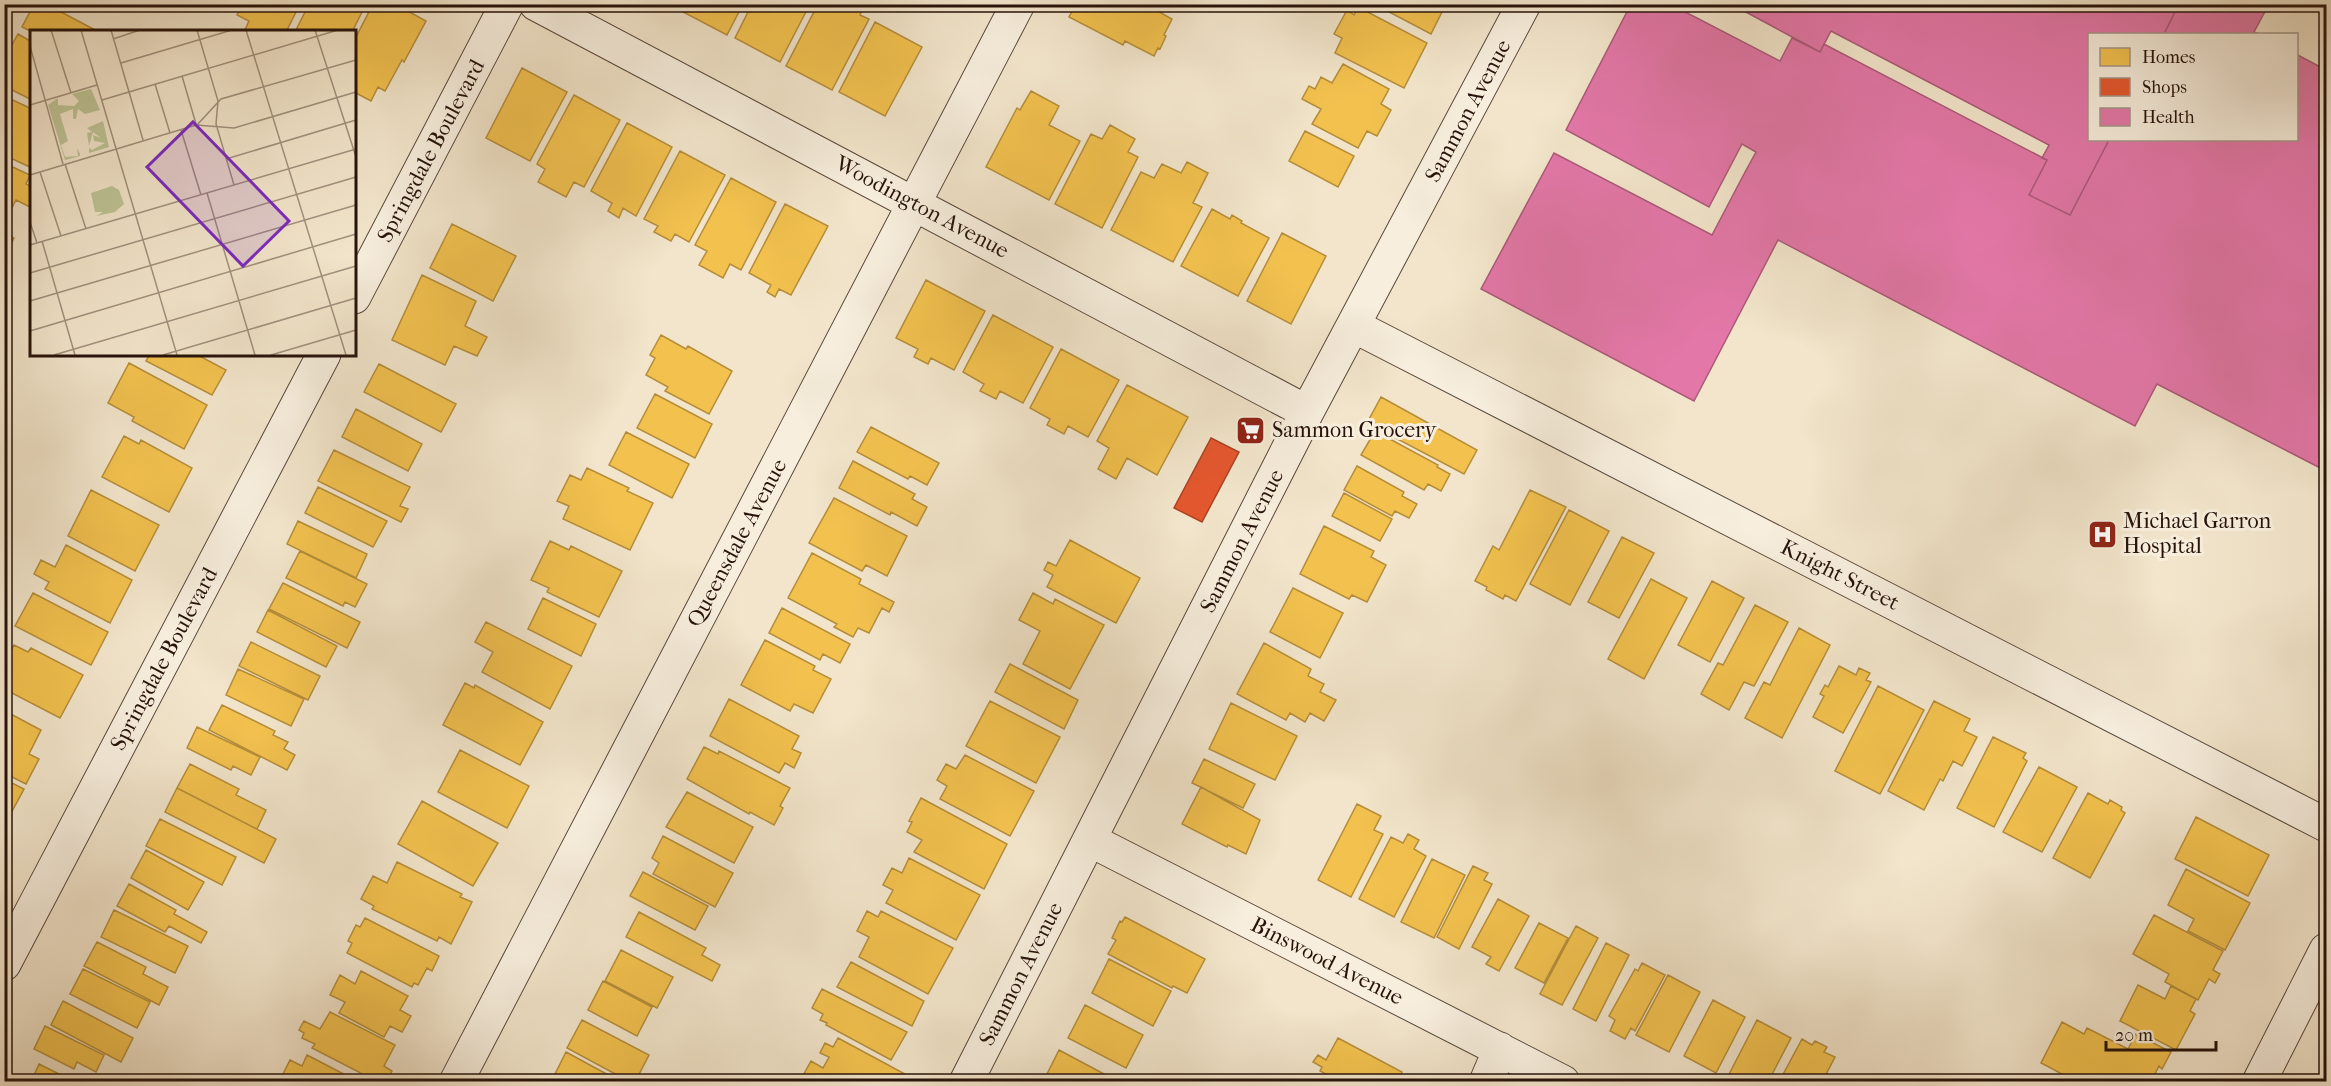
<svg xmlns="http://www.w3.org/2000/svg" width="2331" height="1086" font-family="'IM FELL French Canon',serif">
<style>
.homes{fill:#f2c14e;stroke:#b58d3a;stroke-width:1.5}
.shops{fill:#e4572e;stroke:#ab4324;stroke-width:1.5}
.health{fill:#e377a8;stroke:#ab5979;stroke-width:1.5}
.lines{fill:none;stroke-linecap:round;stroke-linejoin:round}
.minor-casing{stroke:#5a483b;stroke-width:35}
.tertiary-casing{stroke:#5a483b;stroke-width:35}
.minor{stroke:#f7eedd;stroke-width:33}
.tertiary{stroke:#f7eedd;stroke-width:33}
.labels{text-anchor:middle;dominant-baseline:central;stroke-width:6;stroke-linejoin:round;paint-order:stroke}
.street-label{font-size:22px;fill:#27130b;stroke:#f7eedd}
.poi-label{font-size:22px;fill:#27130b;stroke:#f7eedd;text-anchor:start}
.inset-road{fill:none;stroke:#a1917e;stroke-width:1.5}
.view{fill:#7b2cbf;fill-opacity:0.15;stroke:#7b2cbf;stroke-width:3}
.inset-edge{fill:none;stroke:#27130b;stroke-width:3}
</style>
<rect width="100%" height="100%" fill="#f2e5cb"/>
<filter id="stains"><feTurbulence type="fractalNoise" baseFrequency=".00333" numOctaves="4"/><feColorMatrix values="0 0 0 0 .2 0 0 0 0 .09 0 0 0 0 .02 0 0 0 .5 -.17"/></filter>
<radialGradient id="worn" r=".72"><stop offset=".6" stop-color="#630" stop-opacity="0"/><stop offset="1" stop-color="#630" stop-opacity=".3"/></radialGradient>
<path class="homes" d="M34,4h12l53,28h-67l-10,-5z
M243,4h57l-14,28h-42l5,-11 -12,-6z
M309,4h57l-14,28h-57z
M373,4h22l31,17 -22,41 -2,-2 -17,31 -7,-4 -7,14 -17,-9v-51z
M687,4h56l-16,31 -44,-23z
M752,4h58l-30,58 -45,-24z
M818,4h23l6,4 2,-4h16l-5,11 9,4 -37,71 -46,-24z
M1076,4h69l27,15 -8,16 2,1 -6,13 -2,-1 -4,8 -29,-15 -2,4 -54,-28z
M1374,4h72l-15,30z
M1358,7l69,36 -23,45 -69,-35 7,-15 -8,-4 13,-24 7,5z
M875,22l47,25 -37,69 -46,-24z
M18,34l14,8v58l-28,-14v-27z
M1343,64l46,25 -8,15 10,6 -14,26 -10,-5 -9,17 -46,-24 9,-15 -19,-10 7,-13 6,3 6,-12 11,6z
M522,68l45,24 -37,69 -44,-23z
M1031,91l28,15 -10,19 31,16 -31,59 -63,-33 31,-59 3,2z
M574,95l46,25 -36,67 -10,-5 -8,15 -28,-15 7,-13 -8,-5z
M4,96l28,13v59l-28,-13z
M627,123l45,24 -36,69 -13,-8 -4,10 -11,-7 4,-8 -21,-12z
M1110,125l25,14 -7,13 10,5 -36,71 -47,-24 36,-70 11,5z
M1305,131l49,25 -16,31 -49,-26z
M680,151l45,24 -36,67 -14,-8 -4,7 -17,-9 4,-6 -14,-7z
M1187,162l21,11 -15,30 9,4 -29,55 -62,-32 30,-58 13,6 8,-14 19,9z
M4,163l26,12 -4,9 6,3v21l-16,-8 -11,22z
M731,178l45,24 -35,68 -11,-6 -7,14 -24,-13 8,-14 -12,-6z
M785,204l43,22 -37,69 -12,-6 -4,8 -8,-5 4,-7 -22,-12z
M1212,209l18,10 2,-4 10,6 -1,2 28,15 -31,58 -57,-30z
M452,224l64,32 -23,45 -63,-33z
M4,233l10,5 -10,21z
M1282,233l44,23 -35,68 -44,-23z
M422,275l54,26 -11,25 22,11 -10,19 -23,-10 -9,19 -53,-25z
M926,280l59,31 -31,59 -23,-12 -3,6 -14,-7 4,-8 -22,-11z
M993,315l60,32 -30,56 -23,-12 -4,8 -16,-8 4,-7 -21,-12z
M661,335l25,14 2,-3 44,25 -23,43 -44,-23 3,-4 -22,-12 9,-17 -5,-3z
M1061,349l58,31 -31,57 -20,-11 -4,8 -17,-9 3,-6 -20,-11z
M150,354h46l30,16 -14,25 -66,-34z
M129,363l78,42 -23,44 -52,-28 2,-4 -26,-14z
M379,364l77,40 -15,28 -77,-40z
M1127,385l61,32 -31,58 -30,-17 -11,21 -18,-10 11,-21 -12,-7z
M655,394l57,30 -17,34 -58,-30z
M1381,397l96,53 -13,24 -97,-51z
M356,409l66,35 -14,27 -66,-34z
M871,427l68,36 -12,22 -17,-9 -2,3 -51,-27z
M1375,431l63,34 -1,2 13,7 -9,17 -13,-7 -4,6 -63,-35z
M626,432l63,32 -17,34 -63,-33z
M124,436l15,8 2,-4 51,28 -23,44 -67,-35z
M334,450l76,37 -10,19 8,3 -7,13 -83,-41z
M853,461l62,33 -3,5 15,8 -10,19 -26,-14 -1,3 -51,-27z
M1357,466l47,26 -2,4 15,8 -8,14 -14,-7 -3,5 -48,-26z
M587,468l42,20 -2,3 26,12 -23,47 -67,-31 6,-13 -12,-5 13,-26 11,5z
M318,487l69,34 -14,26 -68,-34z
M91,490l68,35 -24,46 -67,-35z
M1530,490l36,17 -50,94 -11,-6 -2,4 -17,-9 1,-3 -12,-6 18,-35 6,4z
M1344,493l48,26 -12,22 -48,-25z
M834,498l73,38 -20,40 -21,-11 -4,6 -53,-28z
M1569,510l40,21 -39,74 -40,-21z
M298,521l69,33 -11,24 -69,-34z
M1324,526l50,25 -3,6 15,8 -19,37 -15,-7 -3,4 -49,-25z
M1622,537l32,16 -35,65 -31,-16z
M1070,540l70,38 -24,45 -69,-36 6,-12 -9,-5 4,-8 8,4z
M550,541l19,9 2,-4 51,25 -23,46 -52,-25 2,-4 -18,-8z
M66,545l66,35 -22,43 -65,-34 4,-7 -15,-8 7,-14 14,7z
M300,551l67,33 -12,23 -10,-5 -2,4 -57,-28z
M812,553l49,26 -2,5 35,18 -5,10 -7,-4 -13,25 -11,-5 -5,9 -19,-10 3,-3 -49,-26z
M1651,579l36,19 -43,81 -36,-20z
M1712,581l32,17 -34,64 -32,-17z
M283,583l77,39 -13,26 -78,-39z
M1293,588l50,25 -23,45 -50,-26z
M33,593l75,39 -17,33 -76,-39z
M1033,593l20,11 2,-5 49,26 -34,64 -47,-25 17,-33 -21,-11z
M543,598l53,26 -15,32 -53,-27z
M1755,605l33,17 -34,64 -10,-4 -15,28 -28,-16 17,-31 5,2z
M782,608l68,36 -10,19 -17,-9 -3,6 -51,-27z
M268,610l69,36 -11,21 -69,-35z
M486,622l86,44 -22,43 -68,-37 11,-20 -18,-10z
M1799,628l31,17 -48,93 -37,-20 19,-36 6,3z
M765,640l50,26 -2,4 18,9 -18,34 -19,-9 -4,7 -49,-26z
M251,642l69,34 -12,24 -69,-34z
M1264,643l47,26 -3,7 16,8 -4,8 16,8 -12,21 -14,-8 -5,9 -15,-9 -4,7 -49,-26z
M14,645l14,7 3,-4 52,27 -23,43 -52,-27 2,-3 -6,-2v-27l2,1z
M1010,664l68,36 -14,29 -69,-37z
M1839,666l17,9 3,-7 11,5 -4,7 5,2 -28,51 -30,-16 11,-21 -4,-2 5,-9 3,2z
M238,669l66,30 -13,27 -65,-31z
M465,683l9,5 1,-3 68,37 -23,43 -77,-40z
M1878,686l46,24 -44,84 -45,-23z
M729,699l70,37 -7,13 9,4 -7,15 -9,-5 -6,10 -69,-37z
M990,701l70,36 -24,46 -70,-37z
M1934,701l36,18 -6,12 13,6 -15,29 -9,-5 -10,20 -3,-2 -16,31 -36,-19z
M1231,703l66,33 -22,44 -66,-31z
M222,705l53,26 -2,4 15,7 -4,7 11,6 -8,15 -78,-40z
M7,712l34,18 -12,24 10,5 -13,25 -22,-11v-57z
M197,727l63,30 -9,18 -18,-9 -2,4 -44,-22z
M1993,737l33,16 -3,5 4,3 -33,66 -37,-19z
M704,747l14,7 1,-3 71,37 -10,18 3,2 -9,17 -24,-13 -1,2 -62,-35z
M460,750l69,36 -22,42 -69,-36z
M965,755l69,36 -24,45 -70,-37 7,-13 -10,-6 9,-16 10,5z
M1204,759l51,25 -12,24 -51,-25z
M190,764l49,25 -3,6 30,15 -9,19 -80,-41z
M2039,767l38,20 -35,65 -39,-20z
M4,779l20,10 -14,26 -6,-3z
M1201,787l59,33 -14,34 -18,-9 -1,2 -45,-23z
M177,788l99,51 -12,24 -99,-51z
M687,792l66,35 -19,36 -68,-36z
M2088,793l20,11 2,-4 12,7 -1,3 4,3 -35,65 -37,-20z
M921,798l86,46 -23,45 -70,-37 8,-12 -15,-8 5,-10 -3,-1z
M422,801l76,42 -25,43 -75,-42z
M1357,804l24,12 -7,14 9,4 -32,63 -33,-17z
M2196,817l73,38 -21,41 -73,-37z
M160,819l76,38 -14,28 -76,-39z
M1408,834l11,6 -5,9 12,7 -32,61 -35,-18 32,-62 12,6z
M663,836l70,37 -18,34 -62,-33 6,-11 -7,-5z
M146,850l58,32 -16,28 -57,-32z
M909,858l71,37 -24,45 -70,-37 7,-13 -10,-5 9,-17 10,5z
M1432,859l33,16 -31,63 -33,-16z
M397,862l65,32 -2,3 12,5 -21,42 -12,-7 -2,4 -65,-32 2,-3 -13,-7 12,-23 14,7z
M1473,866l15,7 -4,7 8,4 -33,65 -22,-12z
M2186,869l64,34 -25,47 -37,-19 6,-12 -26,-14z
M643,872l65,34 -13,24 -65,-34z
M129,884l47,26 -2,4 33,18 -6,11 -32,-17 -4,6 -48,-26z
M1498,899l31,17 -30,55 -13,-7 5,-7 -19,-10z
M114,910l74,36 -13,27 -74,-36z
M867,911l11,6 3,-6 72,37 -25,46 -69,-37 10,-20 -12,-6z
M639,912l67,36 -4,7 18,10 -8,16 -86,-44z
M2154,915l69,36 -10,19 7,4 -5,9 -6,-4 -11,21 -33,-18 4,-8 -36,-20z
M1125,917l80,42 -18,34 -14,-7 -1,2 -64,-34 8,-14 -4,-2 8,-17 2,1z
M365,918l74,38 -7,15 -5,-3 -9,17 -4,-2 -2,4 -65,-34 5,-10 -4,-2 8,-16 4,2z
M1539,923l29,15 -24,45 -29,-15z
M1576,926l22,12 -36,67 -22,-11z
M97,942l49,25 -3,7 25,13 -9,18 -75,-39z
M1606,943l23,12 -33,66 -23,-12z
M621,950l52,27 -16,31 -52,-27z
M1109,959l62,32 -18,35 -61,-33z
M851,962l73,39 -12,25 -75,-39z
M1642,963l23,12 -30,56 -4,-3 -6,11 -15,-8 5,-11 -6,-4 26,-47 3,2z
M83,969l67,33 -13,26 -67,-34z
M361,971l47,25 -8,14 11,6 -9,16 -12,-6 -6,11 -45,-24 6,-11 -15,-7 10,-20 15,9z
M1668,975l32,17 -31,60 -33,-17z
M603,981l49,26 -15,29 -49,-26z
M2138,985l27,14 6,-13 25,13 -6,12 5,3 -19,36 -56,-29z
M822,989l85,43 -16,28 -65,-35 1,-2 -7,-3 3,-6 -11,-6z
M1713,1000l32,17 -29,56 -32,-17z
M63,1001l70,37 -12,24 -70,-37z
M1085,1005l58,30 -17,33 -58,-30z
M330,1012l65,33 -11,21 8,5 -5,9 -9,-4 -2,5 -64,-33 3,-4 -13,-6 2,-5 -5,-3 5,-9 16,8z
M582,1020l67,35 -14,27h-5l-63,-34z
M1757,1020l34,18 -23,44h-40l-2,-2z
M2062,1022l22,12 3,-6 41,21 8,-15 35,18 -9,17 -3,-3 -8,16h-74l-36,-19z
M45,1026l59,29 -8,17 -19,-10 -3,7 -40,-20z
M838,1038l67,36 -4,8 -101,-1 11,-20 12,7 6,-11 -9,-4 5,-10 8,4z
M1338,1038l64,34 -5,10h-56l-21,-11 2,-4 -9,-5 5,-7 8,5z
M1802,1039l10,6 3,-4 12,6 -3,5 11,5 -13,25h-43z
M1059,1050l60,32h-76z
M566,1052l48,26 -3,4h-60z
M307,1055l52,27h-80l11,-22 12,6z
M39,1064l36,18h-44z"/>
<path class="shops" d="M1211,438l28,14 -37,70 -28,-14z"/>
<path class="health" d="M1631,4h39l110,57 12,-23 28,14 4,-8 223,116 -18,35 41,20 39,-75h187v-86l30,16v401l-169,-87 -22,42 -357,-186 -84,161 -213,-112 73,-136 158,82 32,-61 12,-22 -14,-8 -33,63 -143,-77z
M1731,4h448l-15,30h-74v106h19l-39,75 -41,-20 18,-35 -5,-2 7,-13 -218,-114 -11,21z
M2179,4h90l-15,28 5,2h-95z"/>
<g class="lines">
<defs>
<path id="minor" d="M536,4l771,408
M354,297l153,-293
M1354,326l972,499
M1090,840l473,242
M4,964l320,-610
M456,1082l562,-1078
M966,1082l341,-670 217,-408
M1486,1082l14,-33"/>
<path id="tertiary" d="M2259,1082l67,-132"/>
</defs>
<use href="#minor" class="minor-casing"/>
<use href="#tertiary" class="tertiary-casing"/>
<use href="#minor" class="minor"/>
<use href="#tertiary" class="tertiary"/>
</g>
<defs>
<symbol id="supermarket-square" viewBox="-11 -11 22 22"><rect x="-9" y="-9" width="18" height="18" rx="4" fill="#8f2418" stroke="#f7eedd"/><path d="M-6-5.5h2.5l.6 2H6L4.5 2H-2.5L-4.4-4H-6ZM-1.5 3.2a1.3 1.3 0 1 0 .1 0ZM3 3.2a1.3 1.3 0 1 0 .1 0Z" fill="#fff"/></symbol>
<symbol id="hospital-square" viewBox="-11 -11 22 22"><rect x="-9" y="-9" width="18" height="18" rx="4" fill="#8f2418" stroke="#f7eedd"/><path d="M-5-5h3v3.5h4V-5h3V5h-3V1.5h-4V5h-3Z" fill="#fff"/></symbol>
</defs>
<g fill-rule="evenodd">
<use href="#supermarket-square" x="1234" y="414" width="33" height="33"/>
<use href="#hospital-square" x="2086" y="518" width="33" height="33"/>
</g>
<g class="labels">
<g class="street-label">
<text transform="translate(1468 111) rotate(-62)">Sammon Avenue</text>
<text transform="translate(431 151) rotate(-62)">Springdale Boulevard</text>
<text transform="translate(922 207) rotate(28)">Woodington Avenue</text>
<text transform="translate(1242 541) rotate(-63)">Sammon Avenue</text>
<text transform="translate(737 543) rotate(-62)">Queensdale Avenue</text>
<text transform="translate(1840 575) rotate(27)">Knight Street</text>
<text transform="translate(164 659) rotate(-62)">Springdale Boulevard</text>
<text transform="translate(1327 961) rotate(27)">Binswood Avenue</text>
<text transform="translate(1021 974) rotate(-63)">Sammon Avenue</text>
</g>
<g class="poi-label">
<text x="1272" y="430">Sammon Grocery</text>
<text x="2123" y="521">Michael Garron<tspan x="2123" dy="25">Hospital</tspan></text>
</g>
</g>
<g transform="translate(30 30)">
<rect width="326" height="326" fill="#f2e5cb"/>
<path d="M61,59l9,21 -15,4 -7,-5 -2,10h-3v-10l-13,5 8,27 -7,4 4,12 13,-1 -1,-8 3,6v2l-15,4 -17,-55 10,-7v7l16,1 5,-5 -7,-7zM73,91l6,26 -20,6v-5l3,2 13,-7 -11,-2 -1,-6 8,3 -8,-6 -4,14 -2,-13 5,-1 -5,-4zM82,156l7,4 5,14 -9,8 -19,4 7,-4h-8l-4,-19z" fill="#bdc496"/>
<path class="inset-road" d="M21,0l20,63M51,0l96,325M81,0l32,110M167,0l21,71 -2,23 18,61M216,0l100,325M285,0l41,127M83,9l27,-9M0,16l33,118M91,33l111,-33M152,46l14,48M125,54l15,49M72,70l236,-70M0,75l67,-20M167,95l24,-26 135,-39M151,100l20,65M196,129l130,-39M35,134l21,65M10,142l21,64M0,145l166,-50 38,3 122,-36M177,163l48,162M0,192l7,21M12,211l33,114M0,215l326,-96M0,243l326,-96M0,271l326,-96M0,301l326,-97M24,325l302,-89M133,325l193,-57M241,325l85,-25"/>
<path class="view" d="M163,92l96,99 -46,45 -96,-99z"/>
<rect width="326" height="326" class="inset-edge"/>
</g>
<rect width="2331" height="1086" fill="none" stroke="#f2e5cb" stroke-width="24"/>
<rect x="6" y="6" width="2319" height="1074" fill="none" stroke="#27130b" stroke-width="3"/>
<rect x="12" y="12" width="2307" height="1062" fill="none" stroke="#27130b" stroke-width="1.5"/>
<rect x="2088" y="33" width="210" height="108" fill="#f7eedd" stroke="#a49689" stroke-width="1.5"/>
<rect x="2100" y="48" width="30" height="18" fill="#f2c14e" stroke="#a49689" stroke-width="1.5"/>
<text x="2142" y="63" font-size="18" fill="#27130b">Homes</text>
<rect x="2100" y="78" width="30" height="18" fill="#e4572e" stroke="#a49689" stroke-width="1.5"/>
<text x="2142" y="93" font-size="18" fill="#27130b">Shops</text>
<rect x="2100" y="108" width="30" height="18" fill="#e377a8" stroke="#a49689" stroke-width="1.5"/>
<text x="2142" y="123" font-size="18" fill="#27130b">Health</text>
<path d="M2106 1041v9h110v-9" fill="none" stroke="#27130b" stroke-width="3"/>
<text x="2115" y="1041" font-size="18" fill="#27130b" stroke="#f7eedd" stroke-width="4.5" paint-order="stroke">20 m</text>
<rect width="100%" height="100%" filter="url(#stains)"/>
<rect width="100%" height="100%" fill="url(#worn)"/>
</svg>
